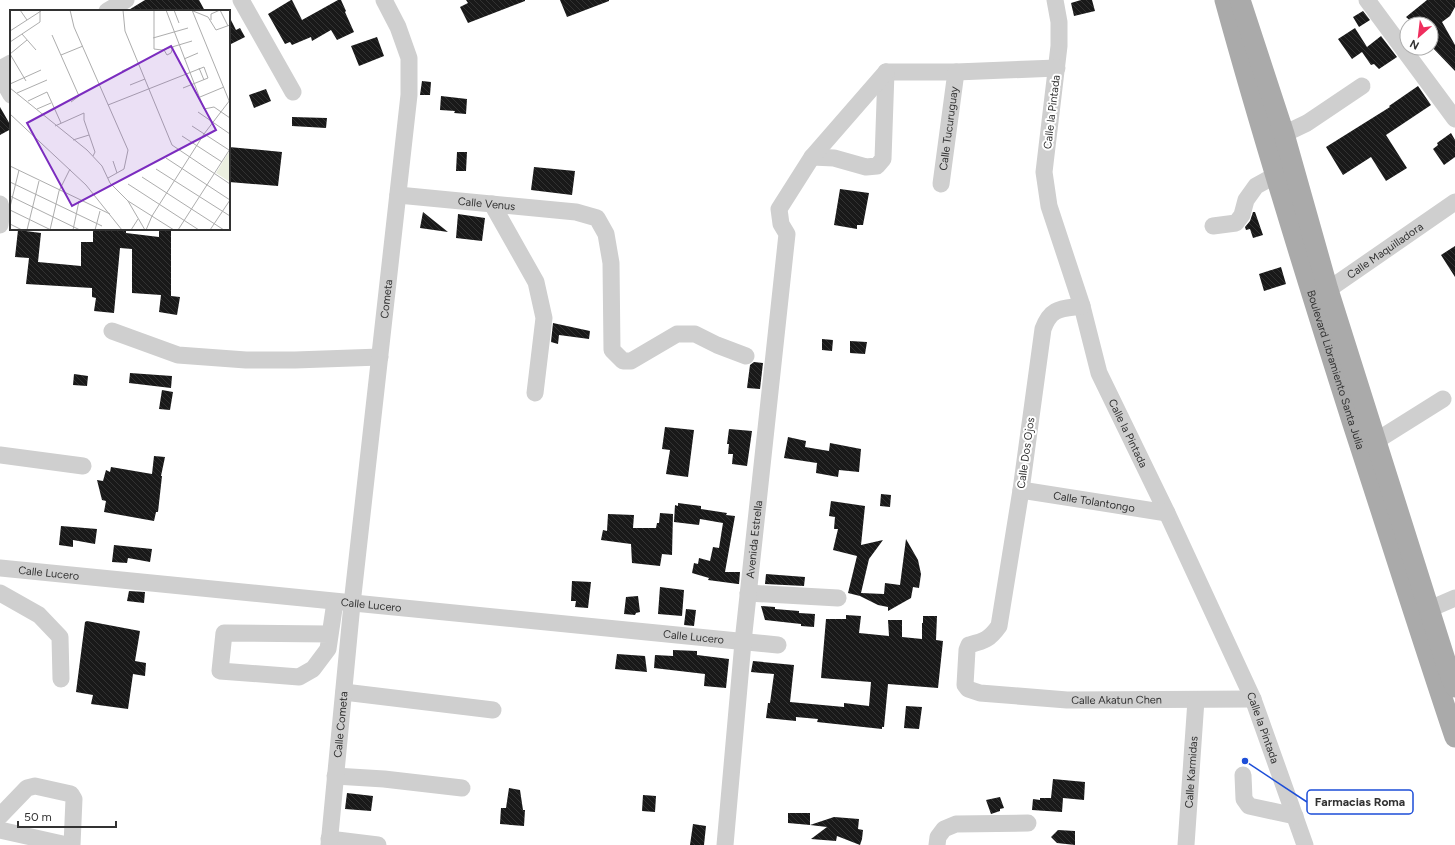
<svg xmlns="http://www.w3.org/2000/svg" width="1455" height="845" font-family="Figtree,sans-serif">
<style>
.building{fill:url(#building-back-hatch)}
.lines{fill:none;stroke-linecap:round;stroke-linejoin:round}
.minor{stroke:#cfcfcf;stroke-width:17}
.major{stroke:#aaa;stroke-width:21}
.labels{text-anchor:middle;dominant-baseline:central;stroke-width:4;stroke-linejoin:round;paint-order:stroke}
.street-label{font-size:11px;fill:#323232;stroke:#fff}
.inset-road{fill:none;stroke:#adadad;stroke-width:1}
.view{fill:#7b2cbf;fill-opacity:0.15;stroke:#7b2cbf;stroke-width:2}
.inset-edge{fill:none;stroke:#323232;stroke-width:2}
.leader{fill:none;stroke:#1d4ed8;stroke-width:1.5}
.callout-dot{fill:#1d4ed8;stroke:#fff;stroke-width:1.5}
.callout{fill:#fff;stroke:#1d4ed8;stroke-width:1.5}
.callout-label{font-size:12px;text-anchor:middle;font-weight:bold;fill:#323232}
</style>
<defs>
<pattern id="building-back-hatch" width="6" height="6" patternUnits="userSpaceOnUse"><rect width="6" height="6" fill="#191919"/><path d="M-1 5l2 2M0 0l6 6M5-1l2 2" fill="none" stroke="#323232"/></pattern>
</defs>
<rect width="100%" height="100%" fill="#fff"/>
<path class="building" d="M145,0h54l6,11h-78z
M291,0h1l10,20 36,-20h3l5,11 -1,1 9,20 -17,8 -6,-10 -19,11 -1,-4 -19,8 -2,-3 -5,2 -17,-30z
M466,0h59v1l-57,22 -8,-16 8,-4z
M560,0h49v1l-42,16z
M1081,0h11l3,11 -21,5 -3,-13z
M1427,0h28v7l-5,9 -8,6 13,23v26l-24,-25v-22h-17l-8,-7z
M1363,11l7,9 -11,7 -6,-10z
M229,16l7,14 4,-2 5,9 -16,8z
M1355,28l12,19 14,-11 16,21 -18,12 -5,-5 -3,1 -9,-13 -10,7 -14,-20z
M377,37l7,19 -25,10 -8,-20z
M422,81l9,1 -1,13h-10z
M1418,86l13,19 -45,30 21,33 -21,13 -15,-24 -28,18 -17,-28 64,-40 -1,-1z
M266,89l5,12 -17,7 -5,-13z
M441,96l26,3 -1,15 -12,-1 1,-2 -15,-1z
M0,107l11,19v3l-11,6z
M292,117l35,1 -1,10 -34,-2z
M1451,133l4,7v17l-11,8 -11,-16 5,-4 -1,-2z
M229,147l53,5 -4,34 -49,-4z
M457,152h10l-1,19h-10z
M534,167l41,4 -3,24 -41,-5z
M840,189l29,4 -6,32h-6v4l-23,-4z
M423,212l25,20 -28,-4z
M1253,212h2l8,23 -10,3 -3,-9 -4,1 -1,-3 5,-6z
M458,214l27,4 -3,23 -26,-3z
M93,229h33v4l33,4v-8h12v67l9,1 -3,18 -18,-3 2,-17 -29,-2v-44l-12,-1 -6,65 -20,-2 2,-13 -4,-1v-9l-66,-4 3,-26 -14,-1 3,-27 23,3 -3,29 43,4v-24h12z
M1455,246v31l-14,-22z
M1281,267l5,17 -22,7 -5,-17z
M553,323l37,8 -1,8 -30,-4 -1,9 -7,-2z
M822,339l11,1 -1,11 -10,-1z
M850,341l17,1 -2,12 -15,-1z
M754,362l9,1 -3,26 -13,-1 3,-23z
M130,373l42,3 -1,12 -42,-5z
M74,374l14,2 -1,10 -14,-1z
M162,390l11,2 -3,18 -11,-1z
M665,427l29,3 -6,47 -22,-3 4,-24 -8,-1z
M729,429l23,2 -5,35 -15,-2 1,-10h-5l1,-10h-2z
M788,437l18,4 -1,6 24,4 1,-8 31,6 -2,23 -20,-2 -1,7 -22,-4 1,-10 -33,-5z
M154,456l11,1 -4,19h1l-4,36h-2l-2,9 -50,-9 2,-11 -4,-1 -5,-20 6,1 3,-11 4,2 1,-5 41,7z
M881,494l10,1 -1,12 -10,-1z
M831,501l34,5 -4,39 22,-5 -14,19 -8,34 23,1 1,-11 15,2 6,-46 12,21 3,14 -2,14 -6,-1 -2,11 -23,13v-4l-10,-2 -18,-9 -12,-3 9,-37 -24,-6 5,-21h-4l1,-12 -6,-1z
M678,503l23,3v3l26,4 -1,2 9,1 -10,56h15l-1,12h-1l-30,-4 1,-2 -17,-5 2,-10 4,1 1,-6 11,3 3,-14 6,1 4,-25 -23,-4 -1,6 -25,-3 1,-17 3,1z
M660,513l13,1 -1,41 -10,-1 -2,12 -28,-3 -1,-19 -30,-4 2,-10 4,1 1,-17 26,1 -1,13h23l1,-5h2z
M61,526l36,3 -2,15 -22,-4v7l-14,-2z
M114,545l38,4 -2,13 -22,-4 -1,5 -15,-1z
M766,574l39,3 -1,9 -39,-2z
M572,581l19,1 -3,26 -13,-1 1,-6h-5z
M660,587l24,3 -2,26 -24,-2z
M129,591l16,1 -1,11 -17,-2z
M638,596l2,16 -4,1 -1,2 -11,-1 2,-17z
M761,606l14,1v2l24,2v2l16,1 -1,13 -13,-1v-2l-36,-4z
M686,609l10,1 -2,16 -10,-1z
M846,615l15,1 -2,17 30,3 -1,-16h14v17l20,2v-16h1v-7h14l-1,24 7,1 -5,47 -50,-4 -4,43h-2v2l-65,-7 1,-3 -22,-2v4l-30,-3 2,-15h2l4,-29 -23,-2 2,-11 41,4 -4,37 54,5v-4l25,3 2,-24 -50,-4 5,-59h20z
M87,621l53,10 -5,30 11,2 -1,13 -12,-2 -5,35 -37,-5 2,-9 -17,-3 9,-70z
M673,650l24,1v4l32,4 -3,29 -22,-2 1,-12 -51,-6 1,-13 18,1z
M617,654l28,2 2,16 -32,-3z
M906,706l16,1 -3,22 -15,-1z
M1053,779l32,3 -1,18 -21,-2 -1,14 -30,-2 1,-11 7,1v-2h11z
M509,788l11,2 3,20h2l-1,16 -24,-2 1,-16h5z
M347,793l26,3 -2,15 -26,-2z
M643,795l13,1 -1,16 -13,-1z
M1000,797l4,11 -4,1v2l-9,3 -5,-14z
M788,813h22v12l-22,-2z
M834,817l25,2 -1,10 5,1 -1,9 -2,6 -23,-9 -1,5 -25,-2 16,-12 -17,-2z
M693,824l13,2 -2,19h-14z
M1058,830l17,1v14l-18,-2 -6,-6z"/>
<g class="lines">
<g class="minor">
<path d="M241,0l52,92"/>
<path id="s1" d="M1055,0l4,22v24l-15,126 5,34 33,100 17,67 68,140 86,186 52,146"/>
<path d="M1367,0l88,119"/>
<path d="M107,11l19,-11"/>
<path d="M0,69l11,-6"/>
<path d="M886,72h70l101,-4"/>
<path d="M0,75l11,20"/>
<path d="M1284,134l23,-11 55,-37"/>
<path d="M812,157l22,1 32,9 11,-1 6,-7 3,-87"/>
<path id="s2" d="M941,184l15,-112"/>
<path id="s3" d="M398,195l178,17 21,6 9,16 5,29 1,87 11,11h8l46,-27h18l22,11 29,11"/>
<path d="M0,204l2,6 -2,15"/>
<path d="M492,204l44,78 8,36 -9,75"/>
<path d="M1213,226l23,-3 6,-8 4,-15 10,-14 20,-11"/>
<path id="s4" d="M1319,296l136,-94"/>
<path id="s5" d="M1082,306c-21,3 -31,1 -39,23l-22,161 -22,136c-10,14 -15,15 -30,19l-2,5 -2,35 3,4 12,4 87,7 186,-1"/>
<path d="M112,331l66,24 68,5h49l85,-3"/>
<path d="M1376,441l67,-42"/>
<path d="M0,455l83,11"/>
<path id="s6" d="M1021,490l146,23"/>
<path id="s7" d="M0,568l778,77"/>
<path d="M0,593l39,22 21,22 1,42"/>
<path d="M748,593l90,5"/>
<path d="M1418,614l37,-16"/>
<path d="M330,634l-106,-1 -4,38 79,6 14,-8 15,-20 7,-47"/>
<path d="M344,692l149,18"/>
<path d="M1243,775l1,24 5,7 46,10"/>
<path d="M335,776l49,3 78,9"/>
<path d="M0,816l27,-28 8,-2 36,8 3,5 -2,46"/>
<path d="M0,830l67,15"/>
<path d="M329,839l49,6"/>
<path id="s8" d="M329,845l23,-241 57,-509v-37l-11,-31 -14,-27"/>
<path id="s9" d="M725,845l18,-203 44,-408 -6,-10 -2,-15 33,-52 74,-85"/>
<path d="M937,845l1,-8 6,-8 12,-5 72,-1"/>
<path id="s10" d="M1186,845l10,-145"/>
</g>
<g class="major">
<path id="s11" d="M1225,0c39,142 83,283 128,424 34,104 67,209 102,313"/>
<path d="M1240,0l44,134 44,156 119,376 8,21"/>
</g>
</g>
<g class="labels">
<g class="street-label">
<text transform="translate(1052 112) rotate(-83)">Calle la Pintada</text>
<text stroke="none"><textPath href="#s2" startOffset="56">Calle Tucuruguay</textPath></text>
<text stroke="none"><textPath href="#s3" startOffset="89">Calle Venus</textPath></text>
<text stroke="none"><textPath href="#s4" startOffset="80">Calle Maquilladora</textPath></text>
<text stroke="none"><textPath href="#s8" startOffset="549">Cometa</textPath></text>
<text stroke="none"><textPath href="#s11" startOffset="386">Boulevard Libramiento Santa Julia</textPath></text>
<text stroke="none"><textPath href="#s1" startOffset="449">Calle la Pintada</textPath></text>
<text transform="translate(1026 453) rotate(-82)">Calle Dos Ojos</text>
<text stroke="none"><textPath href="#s6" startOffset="74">Calle Tolantongo</textPath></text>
<text stroke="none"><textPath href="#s9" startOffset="307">Avenida Estrella</textPath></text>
<text stroke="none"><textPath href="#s7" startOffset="49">Calle Lucero</textPath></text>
<text stroke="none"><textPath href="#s7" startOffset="373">Calle Lucero</textPath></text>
<text stroke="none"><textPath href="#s7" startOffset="697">Calle Lucero</textPath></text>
<text stroke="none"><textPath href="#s5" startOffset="581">Calle Akatun Chen</textPath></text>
<text stroke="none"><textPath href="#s8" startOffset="121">Calle Cometa</textPath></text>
<text stroke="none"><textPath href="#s1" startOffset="773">Calle la Pintada</textPath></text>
<text stroke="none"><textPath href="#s10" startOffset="73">Calle Karmidas</textPath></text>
</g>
</g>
<g transform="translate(10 10)">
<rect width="220" height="220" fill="#fff"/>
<path d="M220,140v32l-14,-9z" fill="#ebefe0"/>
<path d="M220,148v20l-8,-4z" fill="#ebefe0"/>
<path class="inset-road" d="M10,0l7,10M60,0l4,17 54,123 -4,19 -16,9M113,0l2,21 47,114 58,39M144,0v39l8,1 30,-9M156,0l38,99 10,-2 16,11M164,0l5,13M182,0l38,93M210,0l8,16M183,1l15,6 8,13 14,-5M201,10v-6l9,-4M0,21l31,-20M12,24l14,16M42,25l27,61 -8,6M143,28l35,-10M0,32l30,-20v-12M154,40l3,5 4,-2 2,-6M0,44l16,27M0,44l17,-14M51,45l22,-9M174,49l14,-6M189,58l5,12M112,61l17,-7M0,74l31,-14M120,75l15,-6M0,78l77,62 15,16 8,17 18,18 46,29M7,83l30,-13M190,87l24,-10M18,91l19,-9 14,31M98,95l96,-38 4,11 -25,10M27,99l14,-6M188,102l32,22M0,104l76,71 36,45M45,116l29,-13v7l11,32 -2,4M182,116l37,24M172,126l40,26M63,130l16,-5M156,148l64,42M103,151l4,12M0,156l100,48M146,159l74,47M132,167l82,53M0,172l92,44M118,174l71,46M0,186l70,34M118,191l17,29M0,197l9,-37M0,200l41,20M0,214l12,6M17,220l12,-49M40,220l9,-39 11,-22M63,220l6,-29M85,220l5,-19M121,220l7,-11M136,220l6,-14 52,-82 26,-34M168,220l52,-81M200,220l20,-30"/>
<path class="view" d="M161,36l45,84 -144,76 -45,-83z"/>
<rect width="220" height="220" class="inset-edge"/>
</g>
<path class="leader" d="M1245 761L1307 802"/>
<circle class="callout-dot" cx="1245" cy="761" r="4"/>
<rect class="callout" x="1307" y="790" width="106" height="24" rx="4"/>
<g class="callout-label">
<text x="1360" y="806">Farmacias Roma</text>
</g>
<g transform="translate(1419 36) rotate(208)"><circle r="19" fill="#ffffff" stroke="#adadad"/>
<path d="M0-3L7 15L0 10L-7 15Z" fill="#ef2e5e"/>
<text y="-6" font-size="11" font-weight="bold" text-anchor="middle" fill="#323232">N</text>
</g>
<path d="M18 821v6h98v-6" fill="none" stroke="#323232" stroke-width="2"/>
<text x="24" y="821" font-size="12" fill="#323232" stroke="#ffffff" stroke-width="3" paint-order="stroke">50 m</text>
</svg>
